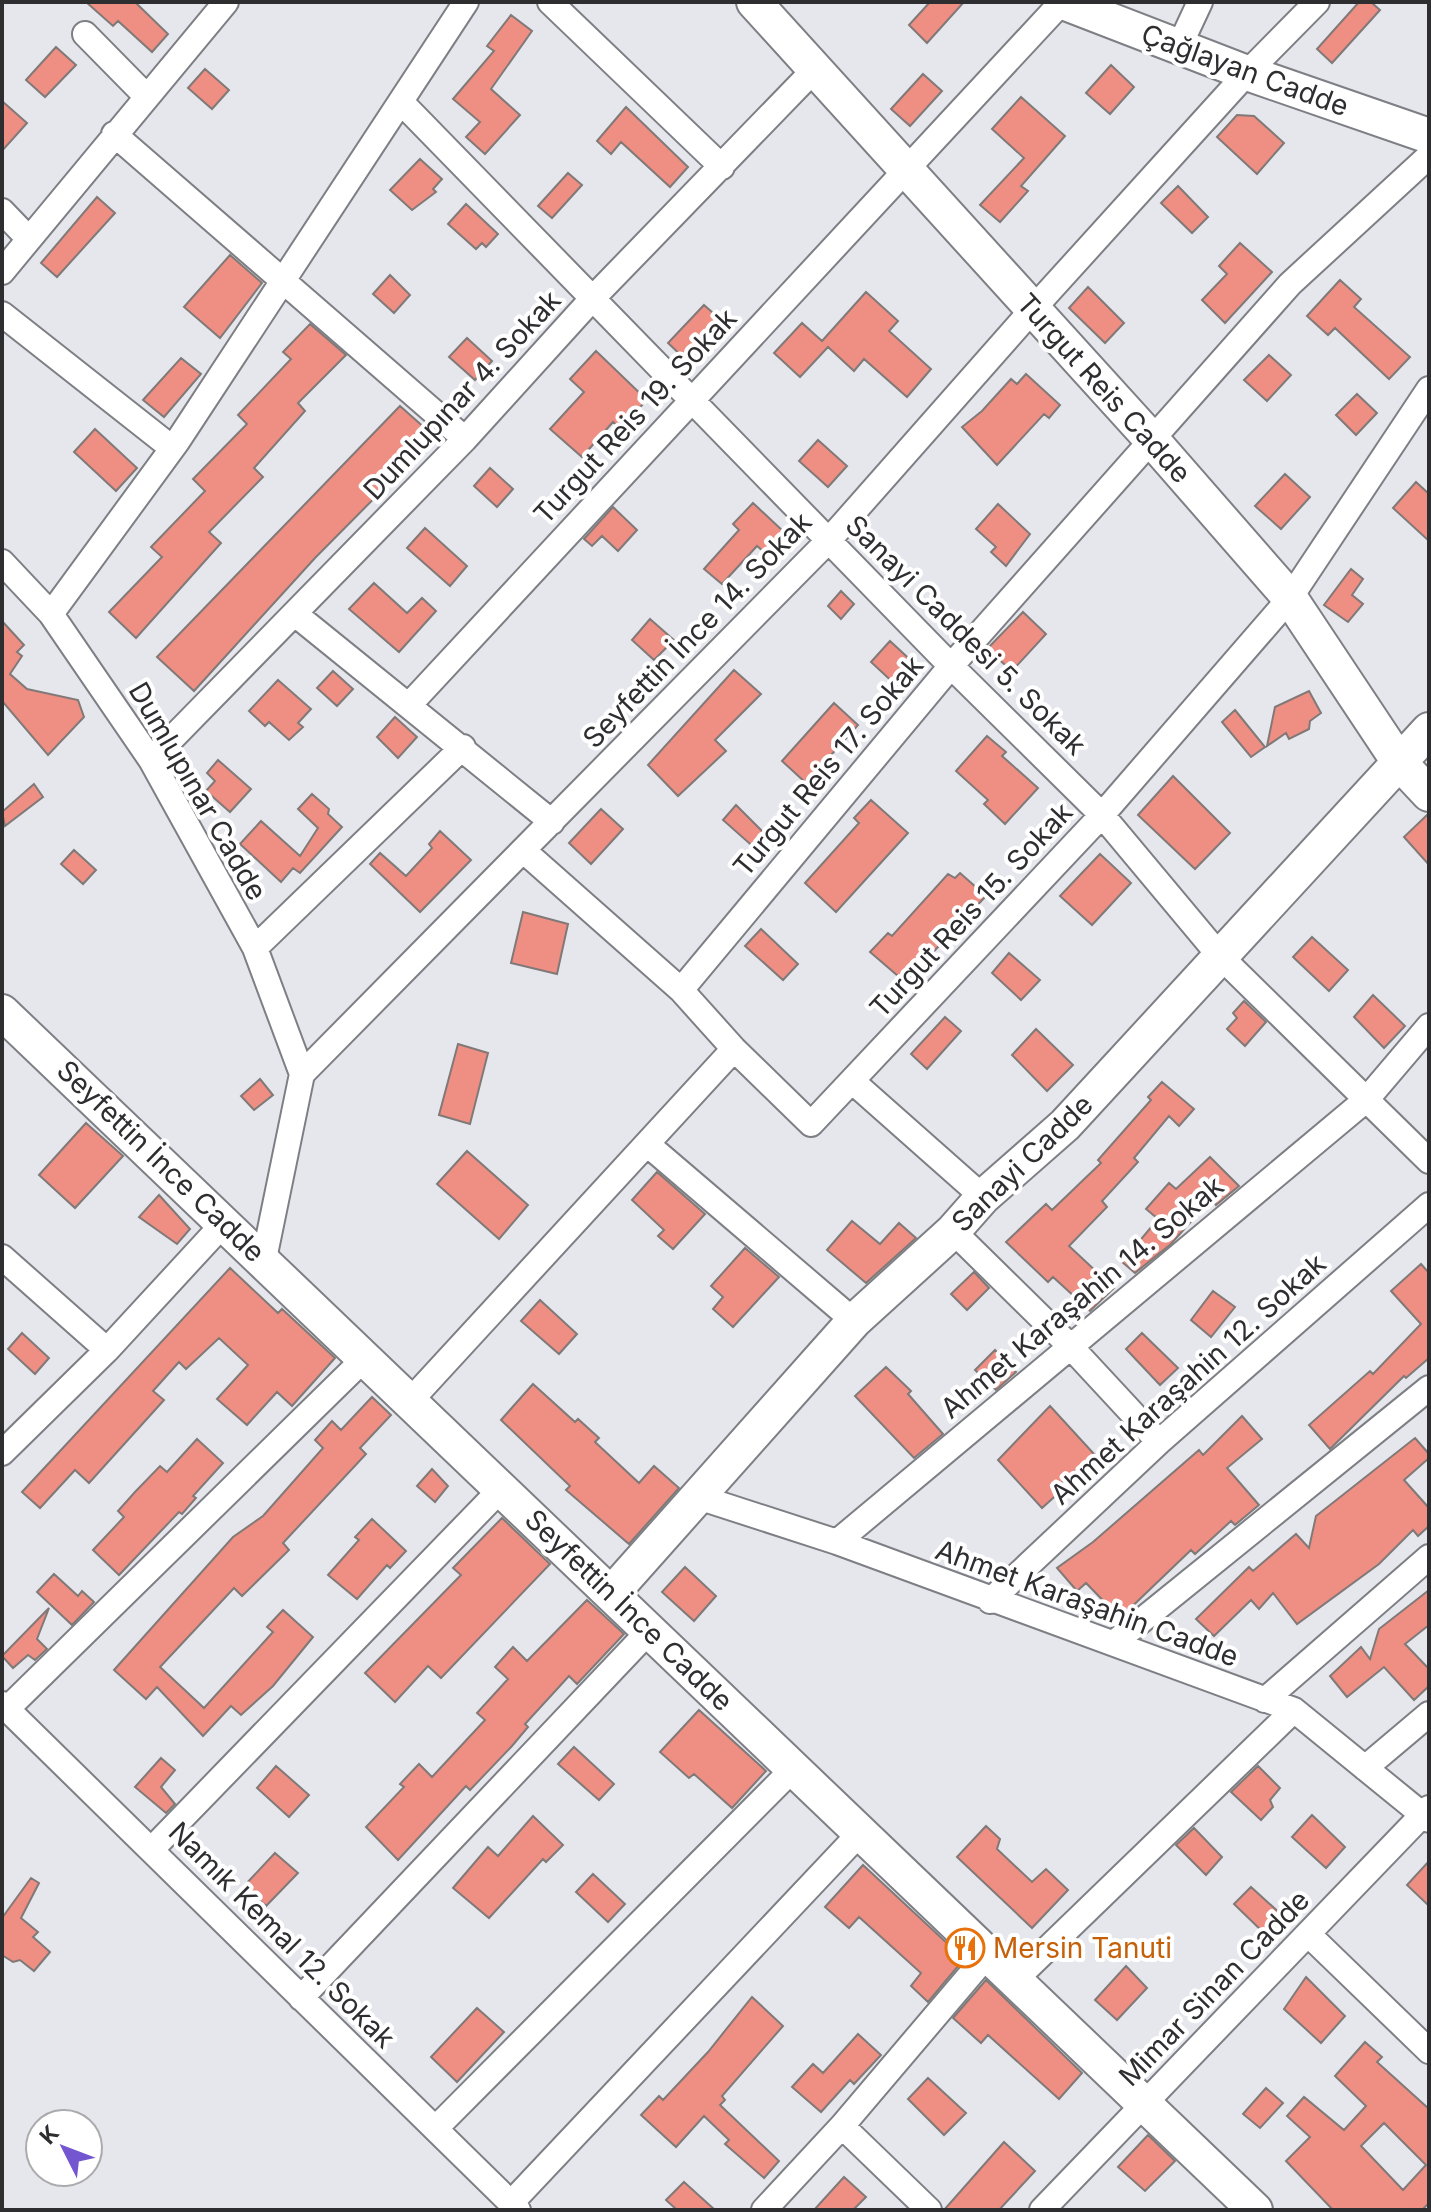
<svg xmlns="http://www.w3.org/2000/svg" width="1431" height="2212" font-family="Inter,sans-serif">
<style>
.building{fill:#ef8e82;stroke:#807978;stroke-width:2;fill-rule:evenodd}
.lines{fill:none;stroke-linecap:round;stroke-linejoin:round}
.street-casing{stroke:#7d7f84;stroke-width:28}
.secondary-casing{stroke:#7d7f84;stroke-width:38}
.street{stroke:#fff;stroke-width:24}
.secondary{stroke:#fff;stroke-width:34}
.labels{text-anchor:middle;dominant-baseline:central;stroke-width:8;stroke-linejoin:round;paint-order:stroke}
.street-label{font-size:28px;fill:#2e2e31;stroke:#fff}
.food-label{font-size:28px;fill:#c56008;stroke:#fff;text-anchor:start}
</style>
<rect width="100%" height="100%" fill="#e5e7ed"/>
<path class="building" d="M86,2h49l33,32 -16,18 -34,-31 -5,5z
M930,2h34l-37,41 -18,-18z
M1359,2h12l9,8 -48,53 -15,-14z
M511,15l21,16 -41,58 29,26 -35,39 -19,-17 14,-15 -27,-23 41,-48 -7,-5z
M56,47l20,18 -31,32 -19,-17z
M1111,65l23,22 -24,27 -24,-21z
M205,69l24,21 -17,19 -24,-21z
M923,74l19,17 -32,35 -19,-17z
M1021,97l44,39 -44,50 7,5 -28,31 -20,-17 44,-47 -32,-29z
M2,101l25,22 -25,28z
M626,107l62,60 -18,20 -49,-45 -10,12 -14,-13z
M1237,115l17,1 30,27 -27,31 -40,-37z
M420,159l22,20 -9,10 3,3 -24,18 -22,-20z
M568,173l14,12 -30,33 -14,-12z
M1178,186l30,31 -16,16 -31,-30z
M97,197l18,16 -58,64 -16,-14z
M466,204l32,30 -12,13 -4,-4 -6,6 -28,-25z
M1240,243l32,29 -47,51 -23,-23 25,-26 -8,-8z
M230,255l32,28 -42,55 -36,-31z
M390,275l20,20 -16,18 -21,-19z
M1340,280l21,19 -7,8 56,50 -21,22 -54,-51 -7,7 -21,-19z
M1088,287l36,36 -19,20 -36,-35z
M866,292l32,29 -9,10 42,38 -24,28 -43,-38 -10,12 -26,-24 -28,30 -26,-24 28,-30 20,18z
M704,305l17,15 -36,39 -17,-16z
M310,324l36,31 -48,48 7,8 -51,57 9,9 -54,55 12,11 -85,95 -27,-26 53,-55 -11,-10 54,-56 -12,-12 54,-55 -9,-9 53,-56 -8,-7z
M467,338l25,23 -17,19 -26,-23z
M596,351l51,49 -27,28 -7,-6 -31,35 -32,-28 34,-37 -14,-13z
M1269,355l22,20 -24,26 -23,-21z
M181,358l20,16 -37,43 -21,-17z
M1026,374l34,31 -11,13 -5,-4 -47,51 -35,-38 20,-16 29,-32 6,5z
M1357,394l20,19 -21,22 -20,-20z
M400,406l35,31 -120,121 -121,133 -37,-34z
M95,429l42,39 -21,23 -42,-39z
M818,440l29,26 -19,21 -29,-26z
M490,468l23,21 -16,18 -23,-21z
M1285,474l25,23 -29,32 -26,-23z
M1416,482l13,12v47l-36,-33z
M753,503l31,29 -20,20 -7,-6 -35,38 -18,-15 35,-39 -6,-6z
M998,504l32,30 -24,32 -15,-14 5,-5 -20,-18z
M613,507l24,23 -19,21 -16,-15 -10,10 -8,-7z
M425,528l42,38 -17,20 -43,-38z
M1351,569l12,10 -11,16 11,9 -15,18 -24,-17z
M374,583l33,30 15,-15 14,13 -37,41 -50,-43z
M841,591l13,13 -13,15 -13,-13z
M1023,612l23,22 -34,37 -25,-22z
M650,619l24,21 -20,20 -22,-20z
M2,621l22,24 -7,7 5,4 -12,18 17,15 51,11 6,17 -36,38 -46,-54z
M890,641l27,25 -19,21 -27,-25z
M734,670l27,24 -46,46 11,11 -48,45 -30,-31z
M333,671l20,18 -16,17 -20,-18z
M278,680l33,29 -13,14 5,4 -14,13 -20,-18 -4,4 -16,-15z
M1309,691l12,22 -11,8 -1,8 -20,10 -3,-6 -19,13 8,-39z
M834,703l24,22 -52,58 -24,-22z
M1235,710l30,37 -14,10 -29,-35z
M395,717l22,20 -19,21 -21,-21z
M987,736l19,16 -4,4 36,32 -33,36 -21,-20 4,-4 -32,-29z
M218,760l33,29 -21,23 -24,-21 9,-10 -8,-8z
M1173,776l57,57 -35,36 -57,-54z
M34,784l9,13 -38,29 -3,-14z
M312,794l17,15 -1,5 14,13 -42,46 -7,-5 -12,14 -41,-38 21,-23 39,35 18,-28 -20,-19z
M871,800l37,33 -72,79 -31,-29 54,-60 -5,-5z
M736,805l34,34 -12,12 -35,-31z
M601,809l22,20 -32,35 -22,-21z
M1429,813v52l-25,-28z
M440,831l31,29 -51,52 -50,-48 10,-11 26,23 26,-28 -3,-4z
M74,850l22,20 -13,14 -22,-20z
M1100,854l31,29 -39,42 -32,-29z
M960,873l26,23 -81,86 -35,-30 18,-19 4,3 56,-62 7,4z
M523,912l45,12 -11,50 -46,-11z
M761,929l37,35 -15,16 -38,-34z
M1312,937l36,33 -19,21 -36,-34z
M1009,953l31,27 -19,20 -29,-27z
M1373,995l32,31 -21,22 -30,-31z
M1244,1001l22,21 -21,24 -18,-17 10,-11 -4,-5z
M945,1017l16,14 -34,38 -16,-15z
M1036,1029l37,36 -26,26 -35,-36z
M458,1044l30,9 -18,71 -31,-9z
M260,1079l13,16 -19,15 -13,-14z
M1162,1082l32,27 -15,17 -10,-10 -35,42 4,4 -36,39 5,6 -38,39 45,42 -24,23 -37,-34 -5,5 -42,-40 40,-38 6,6 49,-47 -3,-3 53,-60 -3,-3z
M86,1123l37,33 -48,52 -36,-33z
M467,1151l61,54 -29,34 -62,-55z
M1210,1157l29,29 -23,19 -5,-6 -40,45 -36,29 -13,-11 36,-43 -12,-10 23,-26 7,6z
M657,1172l48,42 -32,35 -15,-13 6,-6 -32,-30z
M159,1195l31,34 -13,15 -38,-27z
M852,1221l28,23 19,-21 17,15 -50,45 -39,-33z
M745,1248l34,29 -46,50 -20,-18 10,-12 -12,-11z
M1421,1264l8,9v85l-23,20 -2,-2 -74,73 -21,-24 61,-54 3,3 48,-50 -30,-33z
M230,1268l48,45 4,-4 53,49 -43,48 -15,-14 -30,33 -30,-26 31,-34 -29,-27 -33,31 -7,-7 -26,29 11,9 -75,83 -14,-13 -35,38 -18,-16z
M974,1272l15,16 -22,22 -16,-16z
M1213,1291l22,16 -24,30 -20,-17z
M540,1300l37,34 -18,20 -38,-33z
M22,1333l27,25 -14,16 -27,-25z
M1142,1333l36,35 -18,17 -34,-36z
M995,1350l21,22 -20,18 -21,-20z
M886,1367l25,24 -3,3 35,40 -29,24 -59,-62z
M533,1384l42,38 3,-3 21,19 -4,4 44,41 15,-17 25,22 -50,56 -63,-54 4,-4 -69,-66z
M372,1397l19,18 -31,33 6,6 -83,89 6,7 -47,46 -8,-8 -74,79 44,41 69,-76 -6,-5 16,-17 30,27 -40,49 -32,29 -10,-9 -28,30 -46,-49 -11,12 -32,-29 119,-133 30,-21 60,-68 -8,-8 17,-19 9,9z
M1050,1406l44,48 -35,31 4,4 -21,19 -44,-48z
M1242,1416l20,23 -35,29 32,37 -24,20 -4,-4 -36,33 -4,-4 -71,68 -34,-35 -9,8 -20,-23 36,-26 106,-92 4,5z
M1415,1438l14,16v4l-25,22 25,28v18l-11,10 -5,-6 -34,34 -82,60 -24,-31 -14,16 -8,-9 -37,36 -18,-17 53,-52 4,4 43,-37 13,14 7,-32z
M197,1439l26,24 -30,33 3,2 -14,16 -3,-2 -60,63 -26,-25 31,-33 -6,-6 17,-19 25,-26 7,6z
M432,1469l16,17 -13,16 -18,-16z
M502,1518l48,46 -109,114 -13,-12 -33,36 -30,-29 96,-98 -8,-7z
M372,1519l34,32 -16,17 -3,-3 -30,34 -29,-24 31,-35 -4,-3z
M685,1567l31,29 -22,25 -32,-29z
M54,1574l24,22 4,-5 12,11 -22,23 -35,-33z
M1429,1590v35l-24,19 24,25v17l-15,14 -30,-33 -37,30 -17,-21 31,-29 9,12 9,-30z
M587,1600l37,34 -47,50 -8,-8 -44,48 3,3 -16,19 -42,44 -4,-4 -68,74 -32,-33 38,-40 -4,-3 19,-20 13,13 53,-57 -8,-7 31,-34 -13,-12 18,-20 14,14z
M49,1608l-12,31 10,10 -12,11 -7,-5 -15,13 -11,-12z
M699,1710l67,61 -34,37 -38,-34 -5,4 -29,-26z
M574,1747l40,37 -15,16 -41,-36z
M161,1758l14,12 -14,17 14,17 -9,9 -31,-26z
M276,1766l33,29 -20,22 -32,-29z
M1258,1766l22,22 -10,12 3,7 -12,13 -30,-28z
M1312,1815l33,32 -19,21 -34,-31z
M533,1816l30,29 -17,17 -3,-3 -54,59 -36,-30 35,-41 10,9z
M986,1826l14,13 -3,10 35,33 14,-13 22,21 -36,38 -75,-71z
M1194,1828l28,29 -16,18 -30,-30z
M275,1853l23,20 -32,33 -22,-20z
M1429,1861v45l-22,-21z
M863,1865l101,94 -36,43 -17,-16 10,-13 -62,-56 -10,11 -24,-21z
M593,1874l32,30 -17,18 -32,-30z
M31,1878l8,5 -18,35 17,14 -5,5 17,15 -16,19 -14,-11 -7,2 -11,-7v-37z
M1251,1887l32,29 -17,19 -32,-31z
M1126,1966l21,22 -30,32 -22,-20z
M1306,1977l39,39 -24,27 -37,-34z
M986,1980l96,93 -23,26 -71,-64 -7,8 -28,-25z
M752,1997l31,29 -61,70 3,4 -5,5 59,56 -15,17 -39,-34 4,-4 -25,-24 -28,31 -35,-32 18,-19 4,4 45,-48z
M477,2008l27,24 -47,50 -26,-25z
M858,2034l23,21 -27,29 -4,-4 -29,32 -29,-25 21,-23 10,9z
M1365,2042l17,15 -5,5 52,47v94l-7,7h-89l-47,-49 24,-24 -23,-21 17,-19 40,33 22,-24 -31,-30zM1384,2123l42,42 -23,25 -42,-44z
M928,2078l38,35 -22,22 -36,-36z
M1266,2088l17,15 -23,25 -17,-14z
M1148,2135l27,26 -30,30 -27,-24z
M1004,2142l31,29 -36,39h-55z
M844,2177l22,20 -13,13h-39z
M684,2182l31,28h-38l-11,-10z"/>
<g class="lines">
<defs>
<path id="street" d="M550,2l172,165
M85,34l61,62
M1179,47l21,-45
M402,103l549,563 151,149 117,140 210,206
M114,134l351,305
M2,211l27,28
M2,272l224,-270
M2,314l170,134
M2,562l49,52 100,146 104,188 47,126
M51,614l126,-172 289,-440
M295,614l257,208
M410,704l652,-702
M151,760l314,-321 127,-140 223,-230
M525,852l156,138 53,59 77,75 291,-309 188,-217 139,-209
M255,948l208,-201
M681,990l270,-324 339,-382 139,-128
M852,1081l131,116
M647,1144l207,177
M953,1231l116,114 90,97
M2,1257l105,93
M264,1259l38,-185 528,-535 203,-230 214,-236 70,-71
M411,1400l323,-351
M2,1453l105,-103 118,-128
M695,1496l142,46 457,168 135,110
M837,1542l530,-443 62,-73
M990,1601l169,-159 270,-237
M1115,1642l314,-254
M1265,1700l164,-143
M2,1704l516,506
M7,1709l359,-352
M1365,1768l64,-54
M152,1849l350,-361
M1308,1934l121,117
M1015,1980l279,-270
M301,1998l349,-368
M842,2126l87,84
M436,2128l358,-360
M511,2203l350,-371
M764,2210l78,-84 146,-172
M1042,2210l387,-402"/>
<path id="secondary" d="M754,2l398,438 138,158 109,164 30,32
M1063,2l184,71 182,63
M2,1012l1253,1198
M612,1593l242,-272 99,-90 30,-34 82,-72 364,-395"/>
</defs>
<use href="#street" class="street-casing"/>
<use href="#secondary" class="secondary-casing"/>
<use href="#street" class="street"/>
<use href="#secondary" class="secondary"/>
</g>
<defs>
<symbol id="restaurant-ring" viewBox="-11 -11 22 22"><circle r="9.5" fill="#fff" stroke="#e8710a" stroke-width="1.5"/><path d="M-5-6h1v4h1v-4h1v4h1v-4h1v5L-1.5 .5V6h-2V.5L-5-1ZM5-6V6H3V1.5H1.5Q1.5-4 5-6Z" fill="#e8710a"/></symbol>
</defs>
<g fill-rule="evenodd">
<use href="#restaurant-ring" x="943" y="1926" width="44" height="44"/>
</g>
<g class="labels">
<g class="street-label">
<text transform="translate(1245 70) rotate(20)">Çağlayan Cadde</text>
<text transform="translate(1104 388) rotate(48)">Turgut Reis Cadde</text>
<text transform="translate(462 395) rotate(-47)">Dumlupınar 4. Sokak</text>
<text transform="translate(635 416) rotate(-47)">Turgut Reis 19. Sokak</text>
<text transform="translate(697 630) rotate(-46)">Seyfettin İnce 14. Sokak</text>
<text transform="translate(966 635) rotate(45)">Sanayi Caddesi 5. Sokak</text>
<text transform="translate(828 766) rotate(-50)">Turgut Reis 17. Sokak</text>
<text transform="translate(198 791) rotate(60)">Dumlupınar Cadde</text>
<text transform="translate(971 910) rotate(-47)">Turgut Reis 15. Sokak</text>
<text transform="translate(161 1161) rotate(44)">Seyfettin İnce Cadde</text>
<text transform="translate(1022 1163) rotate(-44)">Sanayi Cadde</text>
<text transform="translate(1082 1297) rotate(-40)">Ahmet Karaşahin 14. Sokak</text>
<text transform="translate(1188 1379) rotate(-42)">Ahmet Karaşahin 12. Sokak</text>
<text transform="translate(1087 1603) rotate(20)">Ahmet Karaşahin Cadde</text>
<text transform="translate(629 1610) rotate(44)">Seyfettin İnce Cadde</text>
<text transform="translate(282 1935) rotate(45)">Namık Kemal 12. Sokak</text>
<text transform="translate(1214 1988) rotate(-46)">Mimar Sinan Cadde</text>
</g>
<g class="food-label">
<text x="993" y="1948">Mersin Tanuti</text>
</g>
</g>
<rect width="1431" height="2212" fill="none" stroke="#2e2e31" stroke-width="8"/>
<g transform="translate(64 2148) rotate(312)"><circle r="38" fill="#ffffff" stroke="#ababad" stroke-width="2"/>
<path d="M0-6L14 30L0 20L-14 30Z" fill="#7356d0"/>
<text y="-12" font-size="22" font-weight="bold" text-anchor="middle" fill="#2e2e31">K</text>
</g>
</svg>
